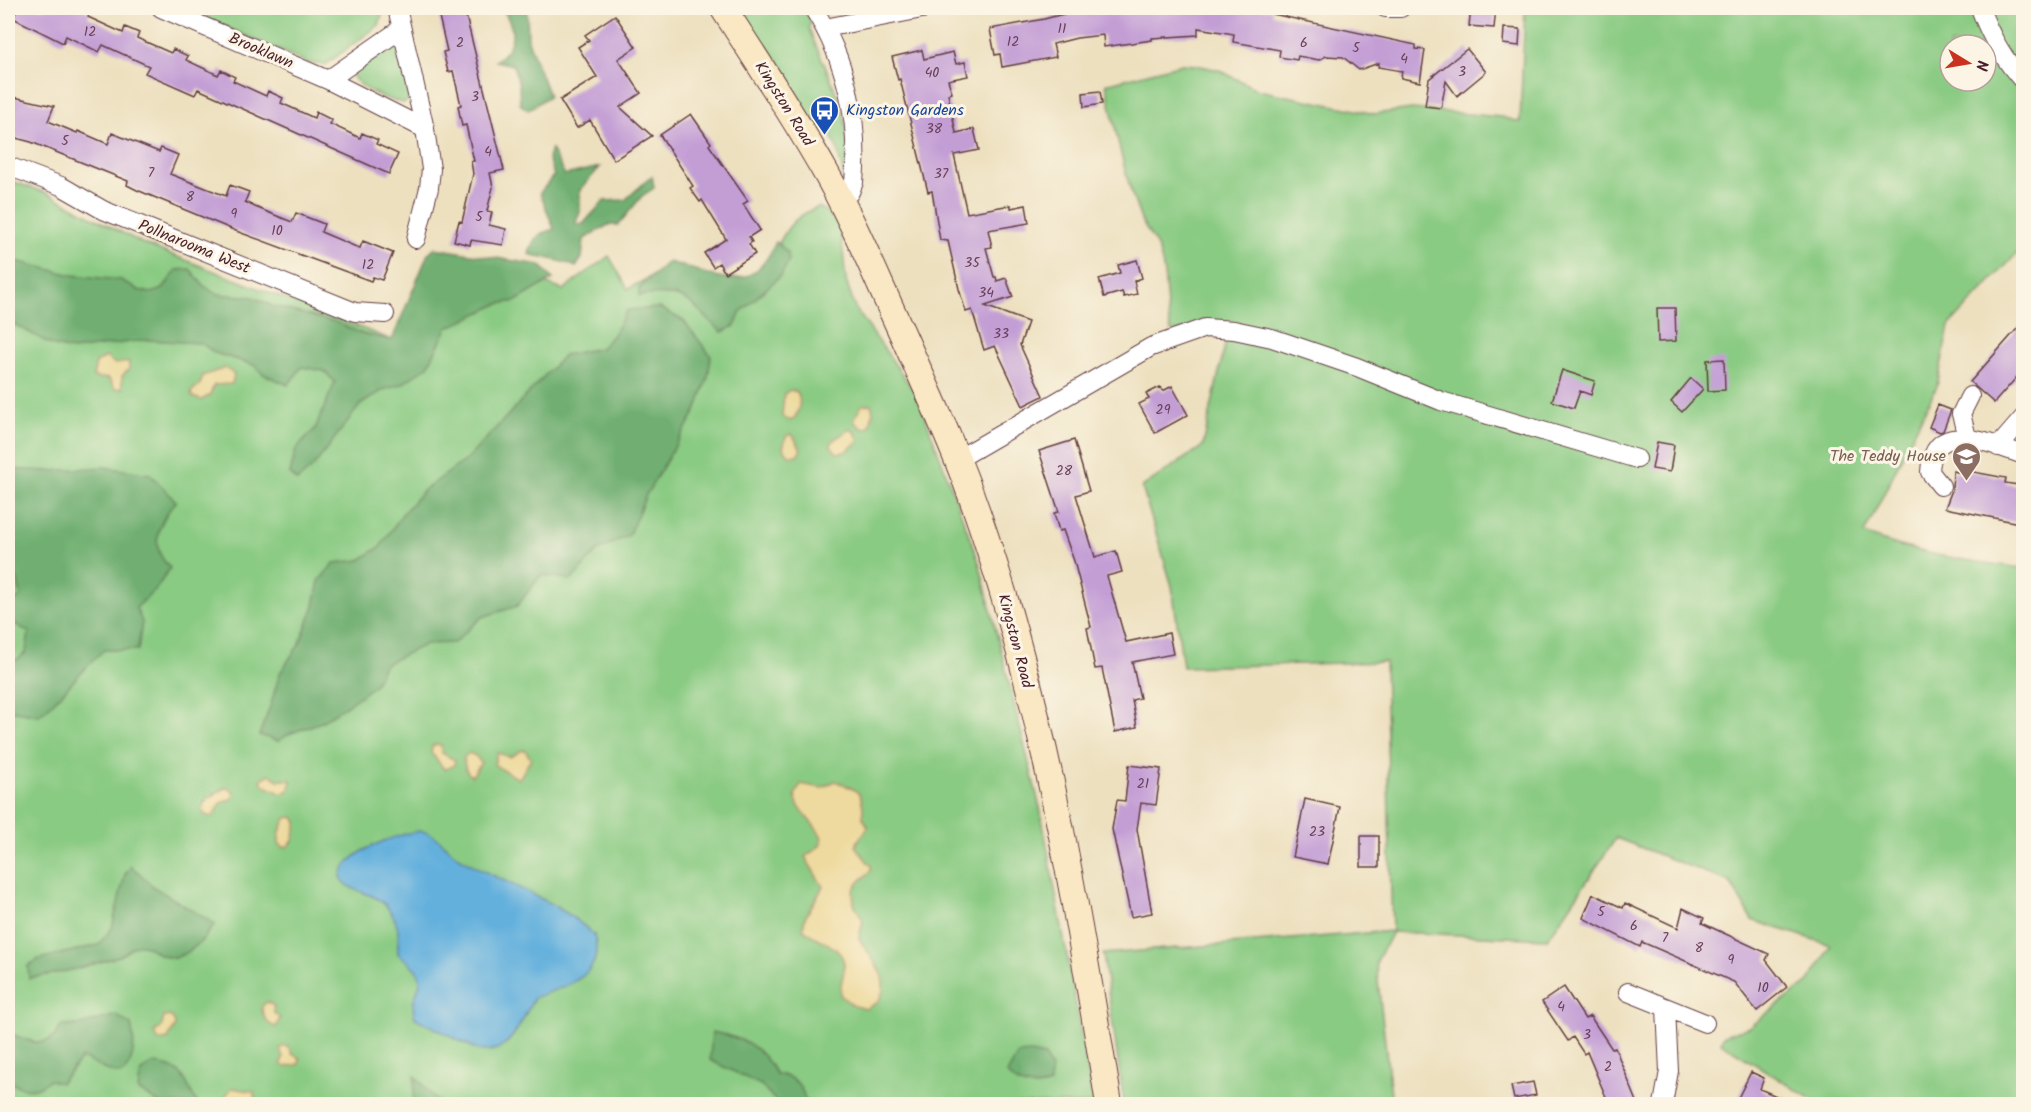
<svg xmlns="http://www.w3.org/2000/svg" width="2031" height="1112" font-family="Kalam,sans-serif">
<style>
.green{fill:#8acb83;stroke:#6a7557;stroke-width:1.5;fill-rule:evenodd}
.forest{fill:#6faf71;stroke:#5c674e;stroke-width:1.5}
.sand{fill:#eeda9e;stroke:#9c7c64;stroke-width:1.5}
.water{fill:#64b0dd;stroke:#576884;stroke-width:1.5}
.building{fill:#c39ed5}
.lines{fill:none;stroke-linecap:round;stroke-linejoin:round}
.street-casing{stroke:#623c41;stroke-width:20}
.secondary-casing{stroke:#623c41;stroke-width:28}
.street{stroke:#fff;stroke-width:18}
.secondary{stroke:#fae7c3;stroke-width:26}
.labels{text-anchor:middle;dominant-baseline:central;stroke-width:6;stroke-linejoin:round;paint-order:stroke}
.number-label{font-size:14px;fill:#683f56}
.street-label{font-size:16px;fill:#4a1f2b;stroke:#fcf5e5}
.transit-label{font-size:16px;fill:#164399;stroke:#fcf5e5;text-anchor:start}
.education-label{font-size:16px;fill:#785e54;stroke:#fcf5e5;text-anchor:end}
</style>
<rect width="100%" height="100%" fill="#fcf5e5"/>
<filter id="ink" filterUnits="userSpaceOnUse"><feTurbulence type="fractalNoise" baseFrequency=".0167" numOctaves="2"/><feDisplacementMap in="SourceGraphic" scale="12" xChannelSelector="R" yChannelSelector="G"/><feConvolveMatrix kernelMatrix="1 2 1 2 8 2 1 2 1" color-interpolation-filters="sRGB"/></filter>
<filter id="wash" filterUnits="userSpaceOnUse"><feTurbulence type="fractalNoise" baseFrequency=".008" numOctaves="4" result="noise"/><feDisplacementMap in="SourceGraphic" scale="24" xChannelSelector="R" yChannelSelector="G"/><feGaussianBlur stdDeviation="1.35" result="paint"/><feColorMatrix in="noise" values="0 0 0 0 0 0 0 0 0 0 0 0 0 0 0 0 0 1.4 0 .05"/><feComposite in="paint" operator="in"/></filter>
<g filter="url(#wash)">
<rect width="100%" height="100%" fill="#ede0bf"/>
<path class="green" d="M183,8h201l-5,17 -54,40 -17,-2z
M740,8h63l8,13 -2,7 4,11c19,44 46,91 31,139l-7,-30 -10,-21 -10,4z
M1525,8h498v239l-74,79 -12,60 -73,148c51,20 105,27 159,34v536h-204l-98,-61 3,-8 25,-8 60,-45 22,-37 -79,-25 -22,-38 -114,-44 -68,101 -156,-7 -16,31 16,141h-268l-21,-150 289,-23 -7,-269 -202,5 -11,-81 -30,-99 61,-41 23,-106 -21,-8 -34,-1c-7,-27 -3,-56 -13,-82 -4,-11 -14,-20 -18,-32 -16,-42 -25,-89 -34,-133l76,-20 14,1 23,5 39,20 117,24 37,-5 89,8 19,5zM1950,45h36v36h-36z
M396,43l3,3 10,50 -1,5 -4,2c-17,-3 -44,-13 -52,-28l3,-6z
M8,180l39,13 97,51 248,96 144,-60 27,10 46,-34 19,33 43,-24 61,20 33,-13c15,-29 20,-54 54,-65l14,9 8,16 5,49 9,27 62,87 62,167 61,246 54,296h-1086z"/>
<path class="forest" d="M502,8h25l1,32 21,56 -21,14 -8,-6 -1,-19 -6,-20 -18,-4c22,-15 21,-33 7,-53z
M551,149l14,26 35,-8 -20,23v22l-5,12h8l21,-23 21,-1 27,-24 2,12 -12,8 -24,29h-10l-24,14 -2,19 -6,9c-16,-8 -30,-8 -47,-13 4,-17 9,-20 25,-25l-14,-36 14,-18 -6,-17z
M776,242l11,10 2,9 -8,14 -40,37 -6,14 -13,6c-36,-30 -29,-42 -83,-36v-8l29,-26c47,11 81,40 108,-20z
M434,248l106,17 13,14 -37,22 -18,3 -51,24 -19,38 -26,18 -19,6 -23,15 -47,62 -16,14 -7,-7 6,-25 19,-20 20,-47 -11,-11 -22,-4 -14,18 -25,-11 -9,-9 -39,-12 -14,-10 -56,-3 -72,10 -19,-4 -46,-25v-62l64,16 49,5 17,10 13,3 12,-4 13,-19 14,-1 13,16 13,9 37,3 19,9 63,16 28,12 29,6 36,-86z
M660,308l24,13 27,35 -3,21 -12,34 -50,84 -17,40 -32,16 -25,29 -31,-5 -24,31 -35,11 -28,26 -28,1 -41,20 -11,21 -18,14 -35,23 -32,12 -11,7 -19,-6 11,-28 10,-34 20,-30 14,-37 5,-25 15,-18 26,-3 20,-13 23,-34 20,-22 45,-33 96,-103 37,-7 11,-12 15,-26z
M104,467l46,7 26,27c-17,21 -29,44 -6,67l-14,21 -20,19 6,14 -4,28h-34c-24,20 -40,46 -65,65l-29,-5 -2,-3v-49l9,2 9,-8 3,-20 -21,-12v-14l13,-10 -4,-18 -9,-4v-105l42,2z
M131,866l24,22 60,36c-10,14 -30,39 -51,32 -10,-3 -18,-15 -30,-10 -5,3 -9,8 -15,10 -29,10 -60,18 -90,22l-1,-12 11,-7 59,-14 14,-17 13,-54z
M116,1015l15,10c4,18 5,35 -9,49 -14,-1 -27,-10 -40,-16l-22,25 -11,-3c-15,13 -25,10 -41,1v-49c19,9 41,20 53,-6l20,-1z
M712,1032c32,6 48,13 64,42 18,3 25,8 29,26l14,4h-33l-10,-3 -15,-16 -51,-25z
M1030,1053l15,3 6,14 -1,14c-15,6 -33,3 -43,-10l11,-20z
M154,1064c32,3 29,16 44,40h-37l-23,-14c2,-14 1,-21 16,-26z
M415,1076l21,24 8,4h-31z"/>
<path class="sand" d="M106,357l9,7 14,-2v7l-7,7v12l-7,1 -6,-10 -16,-2 3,-14z
M225,368l9,6 -2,10 -18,1 -4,10 -8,5 -10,-3 -1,-5 10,-9 1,-7z
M790,390l7,2c5,8 2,25 -7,29l-8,-5 2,-22z
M871,404l2,8 -3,14 -6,3 -8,-5 -2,-5 8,-14z
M850,429l5,3 4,9 -14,11 -8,1 -6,-7 1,-5z
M792,434l9,15 -4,6 -7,1 -7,-8 3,-12z
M437,744l4,1 1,8 13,7 -1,5 -9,5 -14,-17 1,-7z
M522,750h3l6,9 -12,20 -25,-14 3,-12 13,4z
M469,753l7,3 5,7 -9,13c-7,-3 -8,-12 -8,-19z
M270,774l8,6h13l-2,10 -7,4 -19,-9 -2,-6z
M835,781c25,9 29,12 28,37l5,8c-2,8 -11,11 -12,21l15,19v5l-14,13 -4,8 1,12 9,16 -4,18c10,20 35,39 19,64l-12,7 -12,-3 -13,-10c-3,-12 5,-22 3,-33 -4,-20 -30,-22 -41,-35l2,-11 18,-30 -18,-30c4,-4 11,-7 15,-12 10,-12 -23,-29 -25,-50l6,-11 21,4z
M226,787l8,5 -1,6 -12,5 -8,14 -8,-2 -3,-7 5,-9z
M294,817l3,5 -4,19 -6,6h-4l-4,-4v-9l7,-16z
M267,1002l6,3 1,8 6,5 -4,9c-8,-1 -15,-13 -14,-21z
M170,1016l4,4 1,6 -7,13 -9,2 -5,-9 7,-4 3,-11z
M284,1046l5,1 3,7 8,4 -1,6 -14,3 -4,-3 2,-7 -3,-8z
M232,1088l22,4 1,10 -6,2 -11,-5 -11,2 -1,-6z"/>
<path class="water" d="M422,831c16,3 24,18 37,26 43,27 98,41 135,78 13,43 -31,51 -60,63 -12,21 -24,60 -56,52l-63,-32c-10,-32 27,-33 -17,-64 -1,-10 2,-19 -1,-29 -15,-41 -44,-25 -56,-48 3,-26 59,-44 81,-46z"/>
<g id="blocks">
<path class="building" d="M18,8h62l10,4 -2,5 35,16 2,-6 14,6 -2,5 34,15 2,-4 15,7 -2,4 32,15 3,-5 14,7 -2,4 33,15 2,-5 15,7 -2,5 33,15 2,-6 16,8 -2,4 30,14 2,-5 16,7 -2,4 22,10 -9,20 -191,-85 -3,6 -50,-22 4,-7 -46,-21 -4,7 -33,-16 -3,7 -50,-25z
M437,8h27l40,162 -14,3 3,14 -6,24 5,1 -3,13 17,4 -3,16 -32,-5 -1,5 -16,-4 5,-20 3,1 11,-48 -2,-13h3l-8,-36 -4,1 -4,-20 3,-1 -8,-34 -5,1 -5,-20 4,-1z
M1087,8h172l14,2 -1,4 144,31v4l9,1 -5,32 -19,-4 1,-7 -24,-4 1,-4 -20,7 -16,-13 -17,-1 -7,4 -21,-4 -1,4 -18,-3 1,-7 -47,-8 1,-8 -36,-6v7l-46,3v2l-48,7 -1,-12 -26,3 -24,6 3,13 -54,10 -2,-13 -5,1 -5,-26 54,-10z
M1471,8h25l-2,20 -25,-2z
M615,15l21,32 -18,12 23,34 -21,14 32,29 -38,24 -24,-40 -13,8 -17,-28 37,-23 -19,-30 11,-7 -4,-5z
M1504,28l16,1 -1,17 -16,-2z
M1467,49l19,23 -29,24 -11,-15 -5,27 -16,-2 4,-27z
M922,50l2,9 29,-7 3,12 9,-2 3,14 -20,4 4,13 -4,1 8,39 18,-4 5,21 -25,5 13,58 44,-8v3l15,-3 3,18 -41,7 4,17 -6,1 8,29h2l1,4 9,-3 7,19 -28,9 43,16 -8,23 23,51 -20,10 -28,-60 -11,4 -12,-40 -6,2 -7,-23 -11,-48 -8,-1 -8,-49 -4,1 -28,-113 -2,1 -6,-23z
M1100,91l2,13 -18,3 -1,-14z
M14,97l40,9 -6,15 29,12 1,-2 30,13 4,-11 47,19 2,-4 17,7 -8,19 56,22 4,-11 19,7 -4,10 10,5 37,15 4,-9 28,11 -3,8 33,14 6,2 3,-7 30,12 -11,27 -9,-3 -2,4 -135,-50 -99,-41 -10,-5 1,-4 -97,-39 -23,-6v-34l4,2z
M691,114l20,29 -2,2 39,56 -5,3 17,26 -11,7 3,5 -3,2 6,10 -30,19 -6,-10 -6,4 -9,-14 22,-14 -24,-39 -2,2 -10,-14 3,-2 -33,-51z
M1137,260l5,18 -8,3 3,13 -13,3 -2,-5 -18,5 -5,-18 21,-6 -2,-8z
M1657,308h18l1,33 -18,1z
M2024,321v48l-30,34 -24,-21z
M1724,359l1,31 -17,1 -1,-31z
M1562,370l33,11 -4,14 -11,-4 -6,17 -22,-7z
M1691,378l12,11 -21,23 -11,-10z
M1172,386l16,29 -33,18 -16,-29 10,-5 -3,-5 14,-7 3,4z
M1938,405l13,5 -8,21 -3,1 -11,-5z
M1074,440l15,51 -13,4 19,62 21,-6 6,21 -15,4 19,66 43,-9 4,21 -41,8 8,36 -8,2 5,27 -22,5 -13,-64 -7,1 -8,-41 4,-1 -17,-66 -11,-31 -4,1 -5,-18 5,-1 -20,-61z
M1657,442l17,3 -4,27 -18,-3z
M1963,470l43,8 -1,5 19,3v38l-79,-16 7,-18 1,-19 9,2z
M1129,765l32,4 -5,36 -15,-2 -4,26 15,84 -21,4 -19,-88 5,-29 8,1z
M1305,799l35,8 -12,57 -35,-7z
M1361,836h18v31h-18z
M1593,894l30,14 2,-5 53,25 5,-20 21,10 -2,5 67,31 -3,6 21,27 -30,24 -23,-29 -92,-40 -2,5 -57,-29z
M1564,987l21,32 5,-3 22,33 3,-1 23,56h-29l-22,-52 -3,2 -11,-17 -5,4 -26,-39z
M1751,1072l13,6 -4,11 35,15h-60z
M1533,1082l3,13 -22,4 -3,-13z"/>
</g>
</g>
<g filter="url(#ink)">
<use href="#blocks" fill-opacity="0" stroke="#623c41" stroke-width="1.5"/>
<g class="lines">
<defs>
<path id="street" d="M161,8l167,72 97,49
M397,8l28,121 6,40 -2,19 -13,51
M813,8c33,51 47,113 41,174l-4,10 -9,10
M1385,8h16
M1980,8c10,28 23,51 44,74
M825,28l102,-20
M328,80l73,-51
M8,166l53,20 42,24 252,102 30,2
M1967,437l-6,-23 9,-18
M1998,447l26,-30
M958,459l193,-112 54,-19 29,2 38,8 85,29 84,34 196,58
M1941,486l-11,-14c2,-57 62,-27 94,-17
M1628,992l77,31
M1663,1104l6,-33 -3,-63"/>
<path id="secondary" d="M723,8c35,54 71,108 103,165 29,51 51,106 76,160 26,59 54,118 75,179 66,189 100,395 132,592"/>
</defs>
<use href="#street" class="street-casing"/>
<use href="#secondary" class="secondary-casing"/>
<use href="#street" class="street"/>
<use href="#secondary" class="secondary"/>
</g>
</g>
<defs>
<symbol id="bus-pin" viewBox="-11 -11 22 30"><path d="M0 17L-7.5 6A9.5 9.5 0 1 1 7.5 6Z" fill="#1a4fb4" stroke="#fcf5e5"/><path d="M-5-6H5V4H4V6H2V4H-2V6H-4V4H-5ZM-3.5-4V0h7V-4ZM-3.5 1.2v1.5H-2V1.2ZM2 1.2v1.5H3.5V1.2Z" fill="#fff"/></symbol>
<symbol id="school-pin" viewBox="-11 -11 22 30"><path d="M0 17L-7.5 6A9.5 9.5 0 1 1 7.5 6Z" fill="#8d6e63" stroke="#fcf5e5"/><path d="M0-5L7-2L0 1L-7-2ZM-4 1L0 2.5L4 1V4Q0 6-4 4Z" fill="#fff"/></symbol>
</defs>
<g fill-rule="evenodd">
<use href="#bus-pin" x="808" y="94" width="33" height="45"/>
<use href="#school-pin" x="1950" y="440" width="33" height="45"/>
</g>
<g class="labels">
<g class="number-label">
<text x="1062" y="29">11</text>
<text x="90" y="32">12</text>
<text x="1013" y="42">12</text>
<text x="460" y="43">2</text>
<text x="1304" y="43">6</text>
<text x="1356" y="48">5</text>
<text x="1404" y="59">4</text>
<text x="1462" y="72">3</text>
<text x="932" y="73">40</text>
<text x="475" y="97">3</text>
<text x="934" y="129">38</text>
<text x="65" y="141">5</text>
<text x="488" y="152">4</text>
<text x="151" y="173">7</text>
<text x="941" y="174">37</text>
<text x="190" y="197">8</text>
<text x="234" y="214">9</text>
<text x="479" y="217">5</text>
<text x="277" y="231">10</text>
<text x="972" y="263">35</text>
<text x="368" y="265">12</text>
<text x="986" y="293">34</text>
<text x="1001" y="334">33</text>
<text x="1163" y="410">29</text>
<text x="1064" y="471">28</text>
<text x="1143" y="784">21</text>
<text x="1317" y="832">23</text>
<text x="1601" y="912">5</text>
<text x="1634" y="926">6</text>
<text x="1665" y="938">7</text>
<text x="1699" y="948">8</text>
<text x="1731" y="960">9</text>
<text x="1763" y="988">10</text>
<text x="1561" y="1007">4</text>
<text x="1587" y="1035">3</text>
<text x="1608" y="1067">2</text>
</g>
<g class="street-label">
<text transform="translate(261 51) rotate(23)">Brooklawn</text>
<text transform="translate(784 104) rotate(58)">Kingston Road</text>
<text transform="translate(194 247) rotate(22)">Pollnarooma West</text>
<text transform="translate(1015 641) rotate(75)">Kingston Road</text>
</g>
<g class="transit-label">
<text x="846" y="110">Kingston Gardens</text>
</g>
<g class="education-label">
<text x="1946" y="456">The Teddy House</text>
</g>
</g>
<rect width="2031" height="1112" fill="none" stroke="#fcf5e5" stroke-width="30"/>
<g transform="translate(1968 63) rotate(101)"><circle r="28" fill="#fcf5e5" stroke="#b59f9b" stroke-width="1.5"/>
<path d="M0-4.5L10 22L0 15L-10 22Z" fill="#c8321e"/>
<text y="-9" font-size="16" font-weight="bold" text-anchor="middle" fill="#4a1f2b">N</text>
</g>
</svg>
